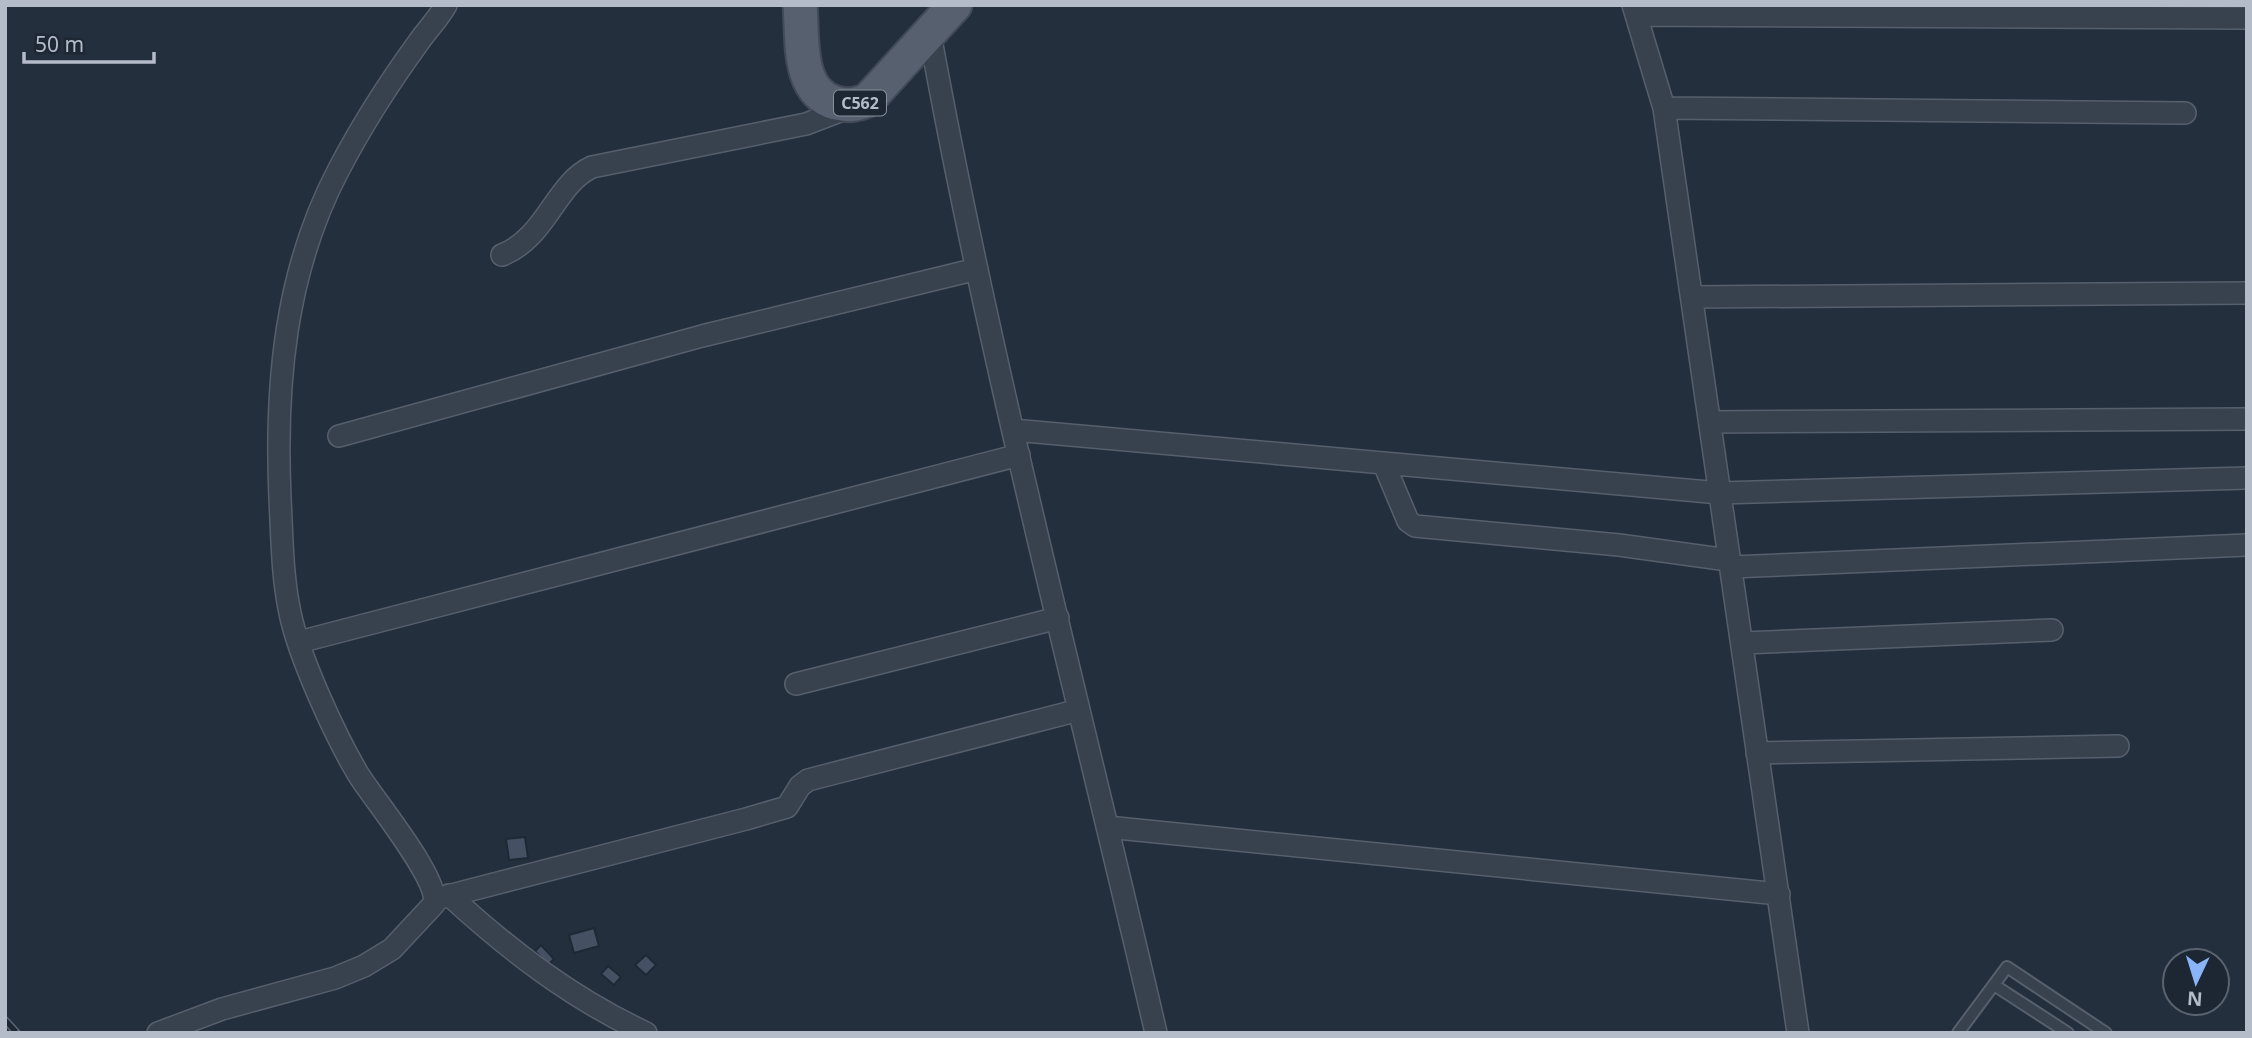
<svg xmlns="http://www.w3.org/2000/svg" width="2252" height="1038" font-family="'Noto Sans',sans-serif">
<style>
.building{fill:#455162;stroke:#1f2835;stroke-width:2}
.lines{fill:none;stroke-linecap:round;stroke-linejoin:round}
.service-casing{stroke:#565f6c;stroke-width:14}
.minor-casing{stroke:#565f6c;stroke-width:24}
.primary-casing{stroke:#414a57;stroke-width:37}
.service{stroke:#38414e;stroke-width:10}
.minor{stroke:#38414e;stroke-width:21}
.primary{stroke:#56606e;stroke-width:33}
.rail-casing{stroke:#5a6575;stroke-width:8}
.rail{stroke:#1d2633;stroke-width:5;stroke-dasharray:16;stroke-linecap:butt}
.labels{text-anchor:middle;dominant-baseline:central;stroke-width:5;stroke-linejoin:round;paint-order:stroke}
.shield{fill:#1d2633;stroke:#878f9c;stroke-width:2}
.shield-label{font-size:16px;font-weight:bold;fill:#b4bcc9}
</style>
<rect width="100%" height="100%" fill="#242f3e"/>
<path class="building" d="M525,837l3,21 -19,2 -3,-21z
M594,928l5,18 -25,7 -5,-18z
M541,945l13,14 -6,6 -13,-14z
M646,955l10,10 -10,10 -11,-10z
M608,966l13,11 -7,8 -13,-11z"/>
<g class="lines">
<defs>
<path id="service" d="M1994,985l74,48
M1958,1033l49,-66 99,66"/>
<path id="minor" d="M1633,5l31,103 134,925
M1636,15l611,3
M930,34c61,336 149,666 226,999
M1664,108l521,5
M502,255c45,-18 53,-71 90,-88l214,-43 47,-18
M1693,297l554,-4
M1710,422l537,-3
M1014,430l706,63 527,-15
M339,436l363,-100 275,-67
M1384,464l24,57 7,5 204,19 109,15
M1731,567l516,-22
M299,642l720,-187
M1743,643l309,-13
M796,684l262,-66
M1757,753l361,-7
M1107,827l672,67
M449,895c60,55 122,103 197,138
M436,899l310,-80 41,-12 13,-21 8,-6 271,-70
M158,1033l64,-24 113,-31 29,-12 28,-17 42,-45c6,-25 -60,-104 -76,-130 -23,-39 -59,-117 -68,-161 -8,-38 -8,-76 -10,-115 -5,-114 5,-227 59,-329 23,-44 50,-86 79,-126 9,-13 20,-24 28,-38"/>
<path id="primary" d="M800,5c3,33 -4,87 36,98 13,3 20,2 32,-3l87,-95"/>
</defs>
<use href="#service" class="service-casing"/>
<use href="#minor" class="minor-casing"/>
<use href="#primary" class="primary-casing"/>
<use href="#service" class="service"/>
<use href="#minor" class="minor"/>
<use href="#primary" class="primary"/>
<defs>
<path id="rail" d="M5,1020l12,13"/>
</defs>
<use href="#rail" class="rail-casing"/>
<use href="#rail" class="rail"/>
</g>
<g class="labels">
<rect class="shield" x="834" y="90.5" width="52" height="25" rx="5"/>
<g class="shield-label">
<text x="860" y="103">C562</text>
</g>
</g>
<rect width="2252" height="1038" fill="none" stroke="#b4bcc9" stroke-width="14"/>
<g transform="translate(2196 982) rotate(184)"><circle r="33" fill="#1d2633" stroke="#59626f" stroke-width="2"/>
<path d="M0-5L12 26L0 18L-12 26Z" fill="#8ab4f8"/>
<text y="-10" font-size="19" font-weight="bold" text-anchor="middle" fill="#b4bcc9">N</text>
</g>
<path d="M24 52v10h130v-10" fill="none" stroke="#b4bcc9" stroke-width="3.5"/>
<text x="35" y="52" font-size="21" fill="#b4bcc9" stroke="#1d2633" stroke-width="5" paint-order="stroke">50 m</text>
</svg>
